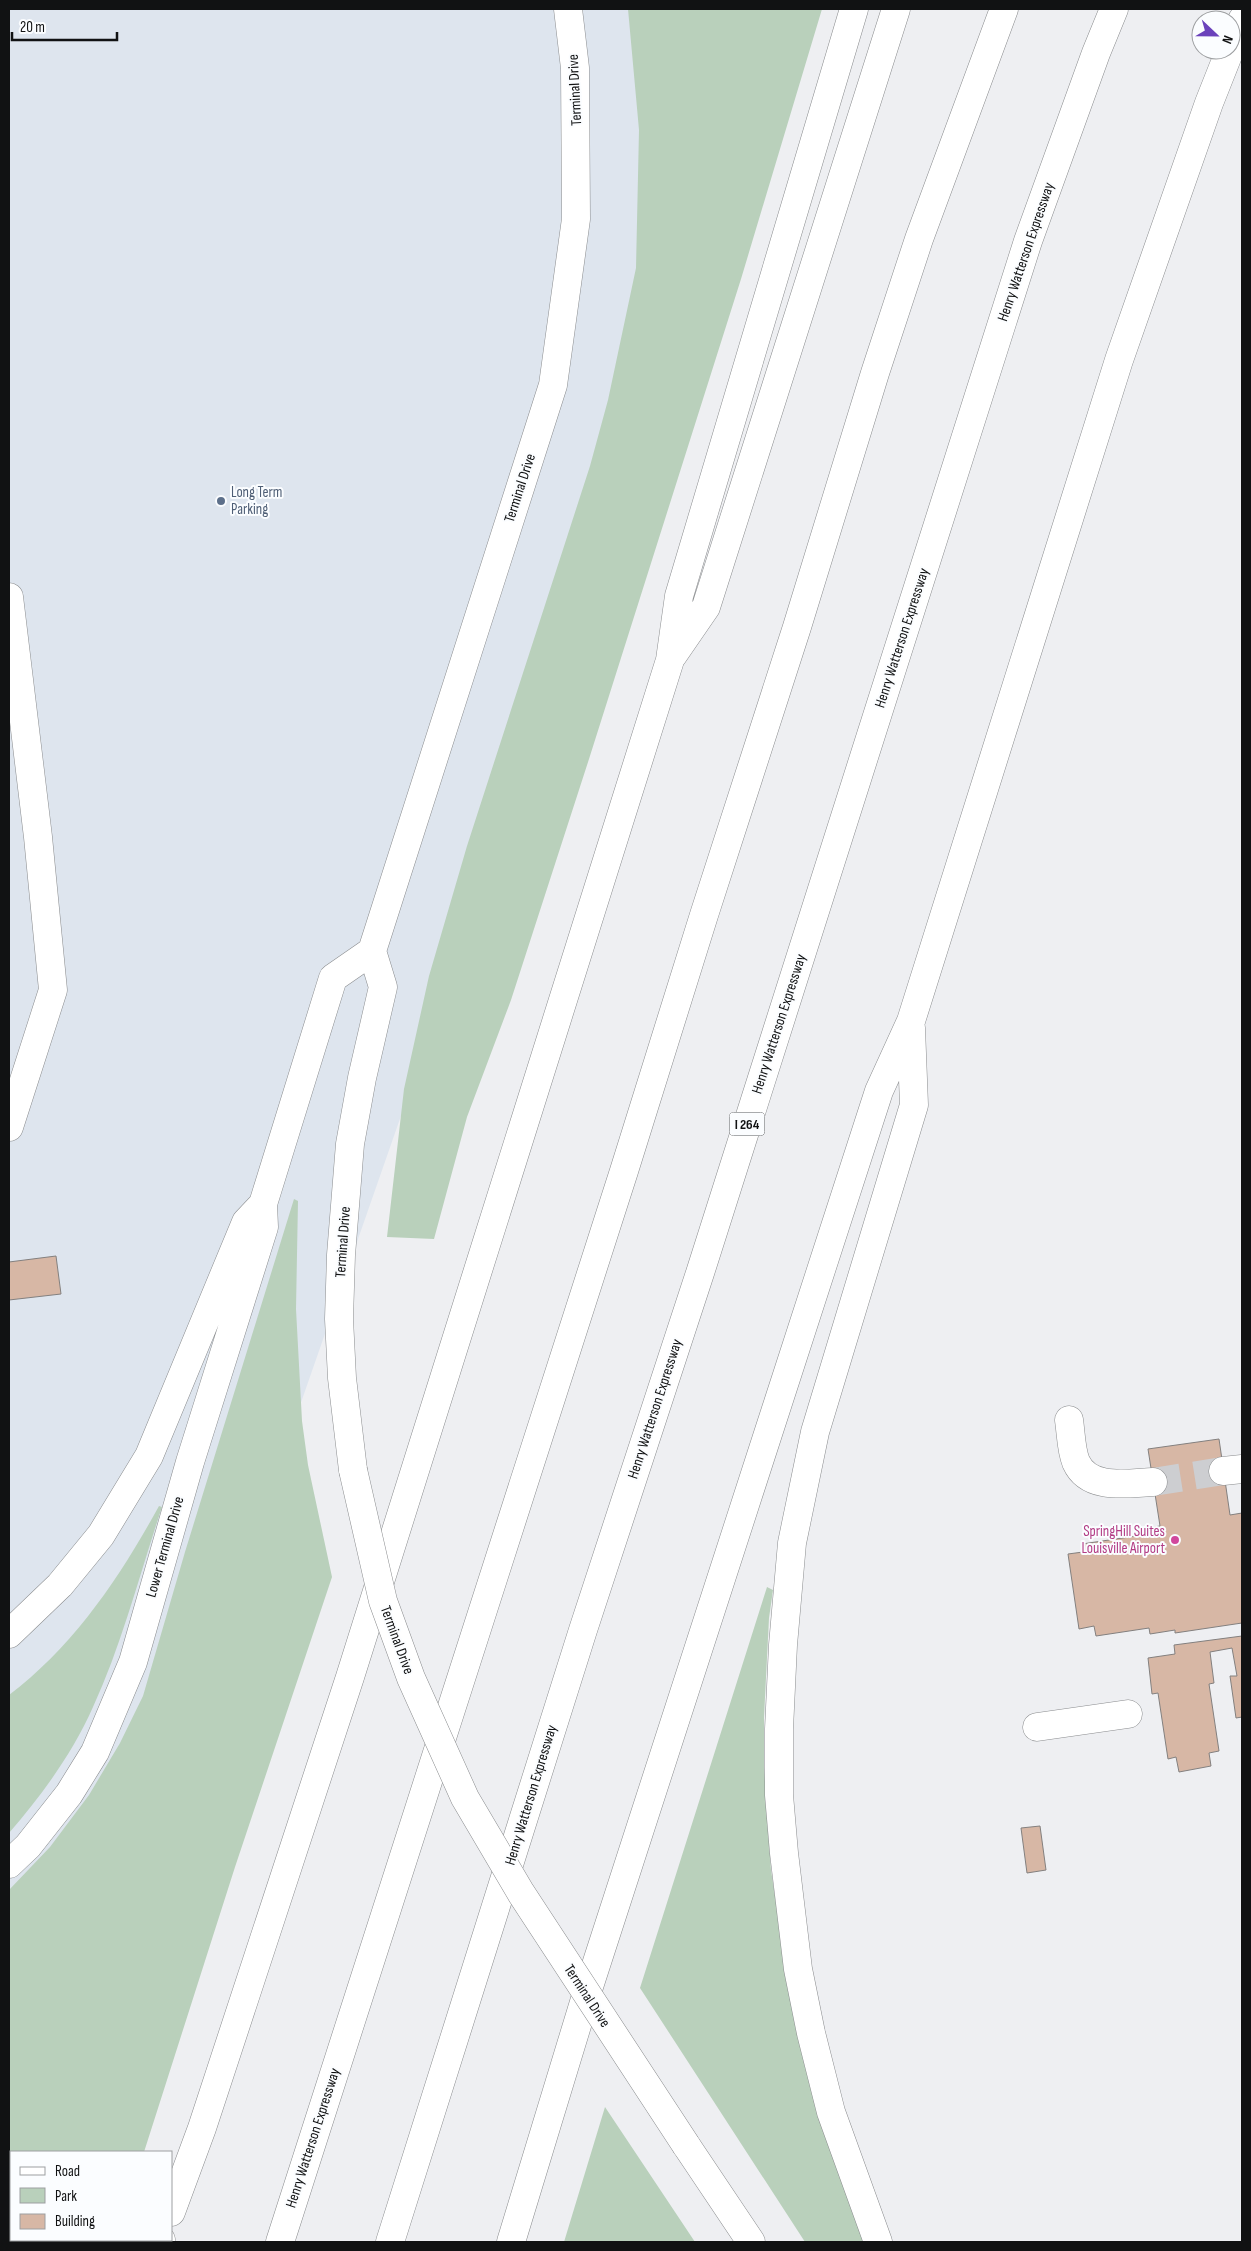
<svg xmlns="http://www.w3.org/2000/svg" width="1251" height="2251" font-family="'Sofia Sans Condensed',sans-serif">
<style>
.built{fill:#dee5ee}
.green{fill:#b9d0bb}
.building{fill:#d7b7a5;stroke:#83807f}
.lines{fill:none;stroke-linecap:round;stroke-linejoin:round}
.minor-tunnel{stroke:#cdced1;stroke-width:28;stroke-dasharray:28 14;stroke-linecap:butt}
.minor-casing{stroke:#8a8c8e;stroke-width:29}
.major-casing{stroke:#8a8c8e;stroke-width:29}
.highway-casing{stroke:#8a8c8e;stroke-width:29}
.minor{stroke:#fff;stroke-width:28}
.major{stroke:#fff;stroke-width:28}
.highway{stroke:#fff;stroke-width:28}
.major-bridge-casing{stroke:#8a8c8e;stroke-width:29;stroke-linecap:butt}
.major-bridge{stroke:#fff;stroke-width:28}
.service-dot{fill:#5c6f8a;stroke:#fbfdff;stroke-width:2}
.hotel-dot{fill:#d1479c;stroke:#fbfdff;stroke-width:2}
.labels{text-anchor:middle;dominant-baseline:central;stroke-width:4;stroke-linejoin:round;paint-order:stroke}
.shield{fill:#fbfdff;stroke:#57585a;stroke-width:1}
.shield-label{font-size:14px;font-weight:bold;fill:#111213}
.street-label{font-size:15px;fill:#111213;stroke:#fbfdff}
.service-label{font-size:15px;fill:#4e5e75;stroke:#fbfdff;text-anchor:start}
.hotel-label{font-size:15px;fill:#b23c85;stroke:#fbfdff;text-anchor:end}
</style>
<rect width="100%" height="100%" fill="#eeeff2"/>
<path class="built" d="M9,9h778l-520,1491 -256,652v88l-2,2z"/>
<path class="green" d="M628,9h194l-81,270 -152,480 -78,241 -44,117 -33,122 -47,-2 17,-148 25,-113 38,-130 123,-380 18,-66 28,-132 3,-138z
M294,1199l4,2 -2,108 6,112 6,44 24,112 -97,290 -91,285h-133v88h104l-1,2h-105v-352l41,-43 39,-52 31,-52 23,-47 42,-144z
M159,1506l3,1c-22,66 -40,137 -69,200 -21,47 -51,88 -84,126v-138c65,-49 111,-118 150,-189z
M767,1587l6,3 -4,28 -5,99v50l7,103 16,103 78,269h-60l-165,-254z
M605,2107l90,135h-131z"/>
<path class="building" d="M56,1256l5,38 -52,6v-38z
M1219,1439l11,76 12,-2v110l-67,10v-3l-25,4 -1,-6 -53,8 -2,-10 -15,3 -11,-75 15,-2 -1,-8 54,-8 -1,-6 25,-4 -12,-77z
M1242,1636v81l-6,1 -6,-42h7l-5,-28 -22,4 4,31 -5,1 10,67 -10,2 2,13 -32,6 -3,-15 -8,2 -10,-66 -6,1 -4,-36 27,-4 -1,-9z
M1040,1826l6,44 -19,3 -6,-45z"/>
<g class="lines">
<path class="minor-tunnel" d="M1153,1482l70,-11"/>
<defs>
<path id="minor" d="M9,597l29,240 15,153 -44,137
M1069,1420c2,13 2,30 7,42 13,29 52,21 77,20
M1223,1471l19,-2
M1037,1727l91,-13"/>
<path id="major" d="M353,1470l-11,-92 -3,-59 2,-64 9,-111 12,-66 21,-91 -11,-36 181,-566 23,-166 -1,-151 -7,-59
M9,1634l51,-49 41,-50 48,-79 97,-234 17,-18 70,-226 39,-27
M9,1864l19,-18 41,-52 26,-42 38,-90 57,-200 74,-235 -1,-23
M686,2145l65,97"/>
<path id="highway" d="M1231,48l11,-28
M673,655l33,-48 190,-598
M171,2212l31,-84 148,-451 320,-1017 9,-64 175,-587
M160,2242l1,-2
M280,2242l344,-1071 80,-256 93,-288 78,-254 44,-134 85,-230
M390,2242l193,-612 117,-357 328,-1032 68,-188 18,-44
M511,2242l74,-243 294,-908 32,-70 208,-661 90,-257 21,-53
M878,2242l-47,-130 -20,-79 -13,-64 -14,-116 -5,-58v-66l4,-84 9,-102 23,-111 99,-327 -3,-77"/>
</defs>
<use href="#minor" class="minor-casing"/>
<use href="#major" class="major-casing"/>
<use href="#highway" class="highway-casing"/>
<use href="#minor" class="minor"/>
<use href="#major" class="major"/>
<use href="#highway" class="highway"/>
<defs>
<path id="major-bridge" d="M353,1470l30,131 28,77 54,120 56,95 165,252"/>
</defs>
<use href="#major-bridge" class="major-bridge-casing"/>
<use href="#major-bridge" class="major-bridge"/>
</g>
<circle class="service-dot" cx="221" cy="501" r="5"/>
<circle class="hotel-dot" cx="1175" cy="1540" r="5"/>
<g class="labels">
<rect class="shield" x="729.5" y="1112.5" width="35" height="23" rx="4"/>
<g class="shield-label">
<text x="747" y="1124">I 264</text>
</g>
<g class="street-label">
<text transform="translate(575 90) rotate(-93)">Terminal Drive</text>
<text transform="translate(1026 252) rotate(-71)">Henry Watterson Expressway</text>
<text transform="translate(520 488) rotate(-72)">Terminal Drive</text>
<text transform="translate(902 638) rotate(-72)">Henry Watterson Expressway</text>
<text transform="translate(779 1024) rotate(-72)">Henry Watterson Expressway</text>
<text transform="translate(343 1242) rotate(-86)">Terminal Drive</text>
<text transform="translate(655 1409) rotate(-72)">Henry Watterson Expressway</text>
<text transform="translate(165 1547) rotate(-74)">Lower Terminal Drive</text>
<text transform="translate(397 1640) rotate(70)">Terminal Drive</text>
<text transform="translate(531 1795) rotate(-73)">Henry Watterson Expressway</text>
<text transform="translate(587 1996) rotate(57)">Terminal Drive</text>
<text transform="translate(313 2138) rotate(-72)">Henry Watterson Expressway</text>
</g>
<g class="service-label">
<text x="231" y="492">Long Term<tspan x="231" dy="17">Parking</tspan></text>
</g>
<g class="hotel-label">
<text x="1165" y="1531">SpringHill Suites<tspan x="1165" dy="17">Louisville Airport</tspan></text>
</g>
</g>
<rect width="1251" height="2251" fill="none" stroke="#111213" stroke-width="20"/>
<rect x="10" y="2151" width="162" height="90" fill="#fbfdff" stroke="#9d9fa1"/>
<rect x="20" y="2167" width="25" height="8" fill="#ffffff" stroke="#9d9fa1"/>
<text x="55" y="2176" font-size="15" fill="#111213">Road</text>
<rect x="20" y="2188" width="25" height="15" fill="#b9d0bb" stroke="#9d9fa1"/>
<text x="55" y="2201" font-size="15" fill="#111213">Park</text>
<rect x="20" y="2214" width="25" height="15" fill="#d7b7a5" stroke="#9d9fa1"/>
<text x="55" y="2226" font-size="15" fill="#111213">Building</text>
<g transform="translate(1216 35) rotate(112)"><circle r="24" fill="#fbfdff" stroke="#9d9fa1"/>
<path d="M0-4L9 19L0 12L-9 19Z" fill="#6b42bb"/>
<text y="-8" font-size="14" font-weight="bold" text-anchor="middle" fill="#111213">N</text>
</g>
<path d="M12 32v8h105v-8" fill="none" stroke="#111213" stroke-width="2.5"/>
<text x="20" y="32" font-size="15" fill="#111213" stroke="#fbfdff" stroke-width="4" paint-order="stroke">20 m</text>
</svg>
